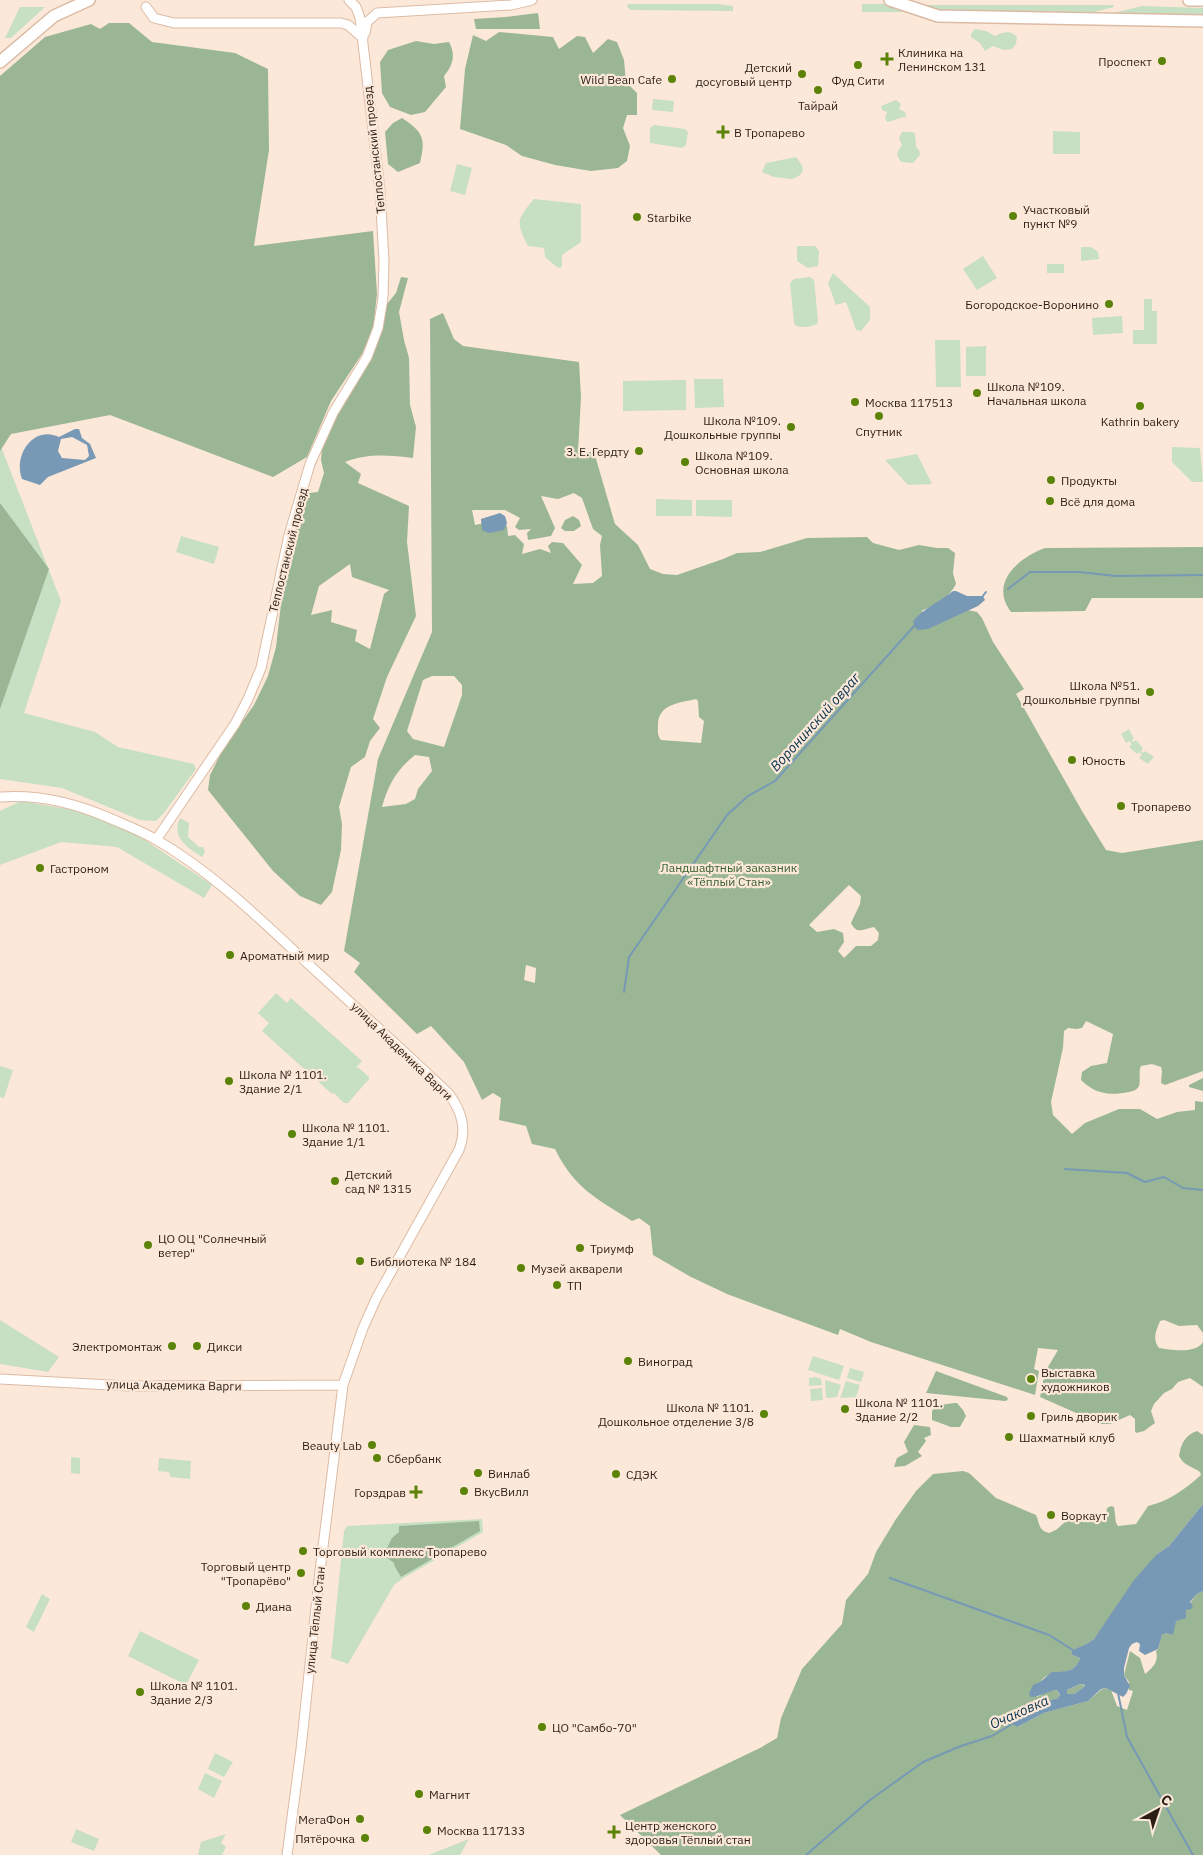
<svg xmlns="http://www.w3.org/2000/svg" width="1203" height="1855" font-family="'IBM Plex Sans',sans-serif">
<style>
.green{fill:#c7dfc2}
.forest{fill:#9ab695;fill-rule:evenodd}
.water{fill:#7799b5;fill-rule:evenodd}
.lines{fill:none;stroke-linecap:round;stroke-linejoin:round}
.stream{stroke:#7799b5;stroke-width:2}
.minor-casing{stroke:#dcbba4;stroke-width:11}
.major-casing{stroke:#dcbba4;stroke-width:14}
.minor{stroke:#fff;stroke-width:9}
.major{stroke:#fff;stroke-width:11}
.poi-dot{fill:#5b8307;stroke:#fce8d9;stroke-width:2}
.labels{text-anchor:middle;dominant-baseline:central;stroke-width:4.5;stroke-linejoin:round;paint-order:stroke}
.poi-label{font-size:12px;fill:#2a1e15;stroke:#fce8d9;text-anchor:start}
.street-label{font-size:12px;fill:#2a1e15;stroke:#fce8d9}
.park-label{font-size:12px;fill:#386030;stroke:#fce8d9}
.water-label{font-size:14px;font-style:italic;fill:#03304d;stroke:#fce8d9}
</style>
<rect width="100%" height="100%" fill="#fce8d9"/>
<path class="green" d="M631,4h87l15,2v5l-102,-1 -4,-3 1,-3z
M862,4h21l25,6 2,2h-48z
M916,5h197l1,2 -28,7 -144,-1z
M1142,6l61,2v10l-102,-2z
M20,7h25l-34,31h-6z
M975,29l11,2 9,5c8,-4 16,-6 22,1l-1,7 -4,5 -8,1 -11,-4 -8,5 -5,-8 -9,-6v-3z
M653,99l21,2 -1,11 -21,-2z
M896,100l5,4 -2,5 6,3 1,5c-6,0 -12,4 -19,5l-2,-4 2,-6 -5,-2 -1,-4z
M654,125l31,4 3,3 -2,13 -4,3 -32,-5v-15z
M1053,131l27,1v22h-27z
M902,132h11l2,2 1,13 3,3 1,5 -7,8 -12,-1 -4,-7 1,-4 4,-6 -3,-7z
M796,157l6,8 1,6 -3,4 -5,3 -4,1 -17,-2 -12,-5 4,-9z
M457,164l15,4 -7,27 -15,-4z
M534,199l47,5v38l-19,13v12l-4,1 -13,-11 -1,-9 -16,-2c-12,-24 -12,-26 6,-47z
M797,246h18l4,5 -1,15 -10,2 -11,-7z
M1081,247h10l7,5 1,7 -18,2z
M983,256l14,22 -20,12 -14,-21z
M1047,264h17v9h-17z
M833,273l37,34v13l-9,11 -5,-1 -10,-28 -10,3 -8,-22z
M810,277l4,3 4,41 -1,3c-6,3 -15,4 -21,2l-2,-3 -4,-40 4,-4z
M1144,299h8v12h5v33h-24v-14h11z
M1122,316l1,17 -30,2 -1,-17z
M935,340h25l1,47h-25z
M986,346v30h-20v-29z
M694,379h29l1,28 -29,1z
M686,380v30l-63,1v-30z
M0,444l61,157 -37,112 71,19 23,15 76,17 2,5 -32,44 -8,8 -16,-1 -78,-32 -62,-9z
M1172,447l28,1 3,34h-11l-20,-20z
M917,454l15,30 -24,1 -23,-25z
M656,499l36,1v16h-36z
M696,500h36v17l-36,-1z
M181,536l38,11 -5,17 -38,-12z
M1129,729l5,10 -2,1 1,2 3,-2 7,8 -2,3 2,2 2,-2 9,6 -6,7 -9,-6 3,-3 -3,-3 -2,2 -8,-7 3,-3 -3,-3 -3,2 -5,-9z
M21,801l58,10 54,21 79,53 -8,13 -87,-51 -56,-5 -61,23v-54z
M180,818l9,5 -1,14 11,10h4l2,5 -3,5c-15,-10 -31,-19 -22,-39z
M276,993l11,10 4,-5 71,63 -6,7h3l10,9v2l-21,24h-4l-10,-10 -2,1 -70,-63 7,-8 -11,-10z
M0,1066l13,4 -9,28 -4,-1z
M0,1320l59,37 -11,15 -48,-8z
M813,1356l31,10 -5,14 -31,-10z
M850,1368l14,4 -3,10 -14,-4z
M816,1377l5,2 1,6 -13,1v-8z
M825,1380l16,5 -4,12 -11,1z
M846,1381l14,4 -4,12 -16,1z
M822,1388l1,12 -12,1 -1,-12z
M71,1457l9,1v16l-9,-1z
M159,1458l32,3 -1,18 -20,-2 -1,-5 -11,-1z
M482,1519l1,13 -81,47 -8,6 -46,79 -17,-6 13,-127 3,-5z
M42,1594l8,5 -16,33 -8,-5z
M140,1631l59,29 -13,25 -58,-29z
M215,1753l18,9 -9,15 -16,-8z
M205,1773l17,8 -8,17 -16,-9z
M76,1829l23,10 -5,12 -23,-9z
M226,1834l-5,9 5,4 -4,8h-24l3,-13z
M469,1839l-9,16h-31l2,-1z"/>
<path class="forest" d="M538,13l2,16h-64l-2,-10 31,-2z
M109,23h20l23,19 83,11 33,16 1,81 -15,96 119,-15 4,63 -4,36 -11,24 -31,47 -24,56 -34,20 -163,-62 -99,19 -11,17v-375l45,-39 46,-13 9,5z
M499,32l54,5 6,12 18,-13 8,1 8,16 15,-14 9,3 7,18 2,22 11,11v22h-10l-4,13 7,18 -3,15 -9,7 -27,3 -36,-6 -33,-9 -16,-11 -46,-16 5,-60 8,-34 13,6z
M416,41l18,3 15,-2c7,13 4,23 -5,34l2,11 -21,25 -14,3 -21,-8 -8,-14 -2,-31 8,-12z
M402,118c21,14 24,20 18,45l-22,9 -10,-8 -3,-32 8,-9z
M401,277l7,1 -9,34 5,28 5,18 1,47 6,22 -3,31c-23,-3 -46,-5 -68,4l16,12 -3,9 51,23 -2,36 9,74 -29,61 -14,42 7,9 -10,13 -5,16 -14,10 -12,40 3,17 -1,26 -9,42 -11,13 -21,-9 -27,-25 -65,-81 2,-15 13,-26 31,-44 14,-29 8,-29 8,-69 5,-32 20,-53 9,-1 6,-19 -3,-13 1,-11 15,-36 27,-42 12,-29 11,-38 9,-11zM350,564l2,13 37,13 -5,4 -14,55 -15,-8 2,-11 -26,-8 1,-12 -21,5 8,-29z
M443,313l11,26 9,7 116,16 2,35 -3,55h16l21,72 23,21 12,24 13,5 14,1 46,-16 14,-6 23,-1 47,-14 60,-1 6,6 26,7 20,-5 18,3h11l7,5 -2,20 3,11c-7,14 -21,21 -35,27l26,9 21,-10 9,2 5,6 11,24 31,47 -8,5 66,117 24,39 16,3 81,-13v231l-38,14 -4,-2 1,-12 -1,-4 -9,-3 -11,2c-3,6 0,13 -2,20 -2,4 -6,5 -10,6 -19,4 -34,2 -48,-12l1,-8 9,-6 16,-3 6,-29 -27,-13 -4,7 -6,1 -8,-1 -4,3 -1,17 -12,54 2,13 19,19 13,-11 34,-14h21l17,10 20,-7 18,-2v-9l8,1v231l-6,-8 -18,1 -15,-6 -4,1c-4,10 -8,18 -1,27 12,2 37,6 44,-6v45l-13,-9 -12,4 -6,7 -8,4 -10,11 -3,7 4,12 -11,8 -8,2 -1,-2v-12l-5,-4 -20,9h-9l-61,-27 5,-25 13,-22 -20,-2 -4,21 5,2 -4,24 -164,-53 -31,-13 -2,6 -111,-41 -36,-17 -38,-22 -3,-29 -11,-8 -7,3c-36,-23 -57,-32 -77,-72l-23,-5 -6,-18 -27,-6 2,-22 -8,-5 -11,7 -18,-38 -33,-36 -14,8 -63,-62 6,-9 -16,-12 34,-192 54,-127 -2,-313zM574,493l8,5 11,31 9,7 -2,9 2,31 -9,7 -20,1 9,-19 -19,-22 -11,-1 -4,4 3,7 -11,-4 -18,5 2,-10 -9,-9 -7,1 -1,-10 -8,-6 -24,5 -3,-15h33l15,8 -5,9 4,3 12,-1 -4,4 1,7 23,-4 4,-8 -14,-32 17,3zM432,676h22l8,9v10l-18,52 -31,-8 -6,-8 16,-51zM696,699l2,2 1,16 5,4 -3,22 -40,-3c-4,-5 -3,-9 -3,-15 0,-21 21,-22 38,-26zM415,755l14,2 3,14 -14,18 -3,10 -9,5 -24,3c6,-22 15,-38 33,-52zM849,885l12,11 -1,8 -9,19c6,12 12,6 23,4l5,6 -1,7 -7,6h-15l-12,12 -6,-7 6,-9 -1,-9 -9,-4 -17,3 -8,-7zM526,965l10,3 -1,15 -11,-3z
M0,503l49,66 -49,140z
M573,516l6,4 2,6 -7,5h-9l-4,-3 4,-8z
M1203,547v51h-111l-7,13 -74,1c-22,-29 7,-54 34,-64z
M1203,1078v13l-14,-4v-2z
M936,1371l71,26 1,3 -3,1 -79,-8z
M957,1403l6,7 3,6 -6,11h-9l-19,-7c0,-1 0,-8 0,-9 3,-6 18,-8 25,-8z
M914,1425l16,2 1,8 -7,3 2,3 -8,11 4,4 -17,10 -11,1 3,-9 11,-6 -4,-10z
M1197,1431l6,4v69l-34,42 -12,8 -63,85c-8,7 -17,8 -23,13l1,3 8,3c-5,20 -30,10 -39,23 -2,4 -3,11 -4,16l12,-6 8,-1 3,6 -2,2 -7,2 -30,15 -4,12 27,-14 44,-12 14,-12 4,-1 5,2 6,16 10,4 6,-19 -4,-1v-8l-5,-7 6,-24 10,7 5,16c8,-7 14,-12 11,-23l2,-2 4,-14 5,-2 30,-39 6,-3v264h-542l-41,-40 140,-67 17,-10 4,-20 21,-49 40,-45 4,-24 22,-26 8,-22 20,-33 20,-28 17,-17 30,-3 6,2 27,25 40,17c4,9 2,15 13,18l7,-3 18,-16c11,2 20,14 32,4l1,-10 4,-2 3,1 2,16 2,3 18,-2 12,-18c21,-5 36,-16 53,-31l-1,-3c-8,-6 -16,-6 -21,-16 2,-12 6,-21 18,-25z
M479,1521l1,10 -79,46 -6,-10 -1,-4 -8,-6 -1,-5 7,-14 7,-6v-6z
M1080,1684l5,2 -1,1 -10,7h-7v-4z"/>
<path class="water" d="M75,429h4l3,9 8,6 6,14 -48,19 -8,8 -18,-6c-9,-23 11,-54 37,-42zM72,437l15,8 2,11 -4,4 -23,-2 -4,-7 3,-12z
M500,513l5,3 2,7 -3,7 -15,3 -7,-3 -1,-11z
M953,591h3l11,5h16l2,4 -7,6 -50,23 -11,1 -3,-4 -1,-5c11,-13 26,-19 40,-30z
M1203,1504v87l-6,3 -7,8 3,4 -2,3 -5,1v8l-10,3 -3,14 -6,-2 -5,2 -4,14 -13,6 -6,-4 1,-7 -3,-2 -5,2 -3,4 -5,20v7l6,11 -4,8 -3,3 -17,-9 -5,1 -13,12 -44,12 -27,14 -5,-4 1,-3c13,-9 29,-18 45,-22l2,-3 -3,-5c-10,1 -17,7 -26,7l-2,-3 4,-9 7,-3 12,-10c12,0 24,0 28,-14l-8,-3 -1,-3c5,-5 15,-6 23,-13l40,-59 23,-26 12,-8zM1080,1684l5,1 -1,2 -10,7h-7v-4z"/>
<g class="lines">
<path class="stream" d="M1008,589l22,-17h49l37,4 87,-1
M982,597l4,-5
M624,992l5,-35 98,-142 21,-19 27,-15 140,-156
M1065,1169l62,4 18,9 19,-5 19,11 20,2
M890,1578l159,57 24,15
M1118,1693l9,44 66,118
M806,1855l64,-55 53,-38 38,-16 31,-10 22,-13"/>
<defs>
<path id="minor" d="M146,7l8,11 20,5h167l7,2 15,13
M365,33l2,-11 10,-9 134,-8 21,-5
M0,797c38,-3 72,5 107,20 16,7 32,13 48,22 61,35 112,87 163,134 44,40 88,80 131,121 13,18 18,35 10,56l-82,147 -14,31 -20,57 -24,194 -18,170 -14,106
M156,840l79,-116 13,-25 13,-31 28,-133 21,-71 23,-51 34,-56 11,-29 5,-30 1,-37 -4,-71 -20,-172 -4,-11 -7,-7
M0,1379l128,7 215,-1"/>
<path id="major" d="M890,0l48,16 265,5
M1189,0h14
M0,62l54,-46 35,-16"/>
</defs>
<use href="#minor" class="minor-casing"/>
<use href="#major" class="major-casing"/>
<use href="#minor" class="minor"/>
<use href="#major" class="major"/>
</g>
<g class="poi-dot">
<path d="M884.5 51.5h5v5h5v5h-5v5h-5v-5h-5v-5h5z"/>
<circle cx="1162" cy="61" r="5"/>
<circle cx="858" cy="65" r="5"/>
<circle cx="802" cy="74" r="5"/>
<circle cx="672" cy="79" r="5"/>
<circle cx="818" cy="90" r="5"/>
<path d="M720.5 124.5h5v5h5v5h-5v5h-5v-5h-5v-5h5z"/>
<circle cx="1013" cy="216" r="5"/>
<circle cx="637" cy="217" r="5"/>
<circle cx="1109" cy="304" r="5"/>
<circle cx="977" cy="393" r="5"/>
<circle cx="855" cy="402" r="5"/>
<circle cx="1140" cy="406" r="5"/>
<circle cx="879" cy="416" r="5"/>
<circle cx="791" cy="427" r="5"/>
<circle cx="639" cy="451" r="5"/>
<circle cx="685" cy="462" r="5"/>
<circle cx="1051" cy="480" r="5"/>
<circle cx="1050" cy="501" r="5"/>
<circle cx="1150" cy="692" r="5"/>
<circle cx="1072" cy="760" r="5"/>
<circle cx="1121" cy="806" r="5"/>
<circle cx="40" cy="868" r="5"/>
<circle cx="230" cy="955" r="5"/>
<circle cx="229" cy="1081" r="5"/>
<circle cx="292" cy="1134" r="5"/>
<circle cx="335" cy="1181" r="5"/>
<circle cx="148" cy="1245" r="5"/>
<circle cx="580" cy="1248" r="5"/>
<circle cx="360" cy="1261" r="5"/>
<circle cx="521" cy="1268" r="5"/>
<circle cx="557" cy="1285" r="5"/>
<circle cx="172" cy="1346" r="5"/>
<circle cx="197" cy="1346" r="5"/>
<circle cx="628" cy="1361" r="5"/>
<circle cx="1031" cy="1379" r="5"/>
<circle cx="845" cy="1409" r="5"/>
<circle cx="764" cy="1414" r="5"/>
<circle cx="1031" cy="1416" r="5"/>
<circle cx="1009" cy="1437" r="5"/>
<circle cx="372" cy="1445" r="5"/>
<circle cx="377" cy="1458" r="5"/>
<circle cx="478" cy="1473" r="5"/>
<circle cx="616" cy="1474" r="5"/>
<circle cx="464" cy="1491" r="5"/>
<path d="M413.5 1484.5h5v5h5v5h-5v5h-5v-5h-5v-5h5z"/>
<circle cx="1051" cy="1515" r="5"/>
<circle cx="303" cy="1551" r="5"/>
<circle cx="301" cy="1573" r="5"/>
<circle cx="246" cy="1606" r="5"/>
<circle cx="140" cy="1692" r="5"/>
<circle cx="542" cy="1727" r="5"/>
<circle cx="419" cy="1794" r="5"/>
<circle cx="360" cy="1819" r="5"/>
<circle cx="427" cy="1830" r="5"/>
<path d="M611.5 1824.5h5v5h5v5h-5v5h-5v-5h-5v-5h5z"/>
<circle cx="365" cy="1838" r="5"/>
</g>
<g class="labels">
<g class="poi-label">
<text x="898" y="52">Клиника на<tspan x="898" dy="14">Ленинском 131</tspan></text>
<text x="1152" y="61" text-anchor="end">Проспект</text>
<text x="792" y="67" text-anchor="end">Детский<tspan x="792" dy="14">досуговый центр</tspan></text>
<text x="662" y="79" text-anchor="end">Wild Bean Cafe</text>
<text x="858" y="80" text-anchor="middle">Фуд Сити</text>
<text x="818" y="105" text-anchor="middle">Тайрай</text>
<text x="734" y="132">В Тропарево</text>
<text x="1023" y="209">Участковый<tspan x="1023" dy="14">пункт №9</tspan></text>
<text x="647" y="217">Starbike</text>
<text x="1099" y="304" text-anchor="end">Богородское-Воронино</text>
<text x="987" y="386">Школа №109.<tspan x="987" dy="14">Начальная школа</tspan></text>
<text x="865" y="402">Москва 117513</text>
<text x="781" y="420" text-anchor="end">Школа №109.<tspan x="781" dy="14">Дошкольные группы</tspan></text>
<text x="1140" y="421" text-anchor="middle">Kathrin bakery</text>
<text x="879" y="431" text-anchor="middle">Спутник</text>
<text x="629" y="451" text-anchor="end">З. Е. Гердту</text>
<text x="695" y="455">Школа №109.<tspan x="695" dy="14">Основная школа</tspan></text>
<text x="1061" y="480">Продукты</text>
<text x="1060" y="501">Всё для дома</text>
<text x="1140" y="685" text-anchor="end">Школа №51.<tspan x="1140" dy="14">Дошкольные группы</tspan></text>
<text x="1082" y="760">Юность</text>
<text x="1131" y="806">Тропарево</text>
<text x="50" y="868">Гастроном</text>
<text x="240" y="955">Ароматный мир</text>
<text x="239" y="1074">Школа № 1101.<tspan x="239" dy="14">Здание 2/1</tspan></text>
<text x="302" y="1127">Школа № 1101.<tspan x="302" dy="14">Здание 1/1</tspan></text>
<text x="345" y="1174">Детский<tspan x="345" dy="14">сад № 1315</tspan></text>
<text x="158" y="1238">ЦО ОЦ "Солнечный<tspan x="158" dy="14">ветер"</tspan></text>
<text x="590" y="1248">Триумф</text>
<text x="370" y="1261">Библиотека № 184</text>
<text x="531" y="1268">Музей акварели</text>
<text x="567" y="1285">ТП</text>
<text x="162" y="1346" text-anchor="end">Электромонтаж</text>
<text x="207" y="1346">Дикси</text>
<text x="638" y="1361">Виноград</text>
<text x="1041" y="1372">Выставка<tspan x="1041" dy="14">художников</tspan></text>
<text x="855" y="1402">Школа № 1101.<tspan x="855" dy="14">Здание 2/2</tspan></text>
<text x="754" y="1407" text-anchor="end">Школа № 1101.<tspan x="754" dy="14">Дошкольное отделение 3/8</tspan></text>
<text x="1041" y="1416">Гриль дворик</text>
<text x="1019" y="1437">Шахматный клуб</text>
<text x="362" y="1445" text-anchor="end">Beauty Lab</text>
<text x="387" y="1458">Сбербанк</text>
<text x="488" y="1473">Винлаб</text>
<text x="626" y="1474">СДЭК</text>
<text x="474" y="1491">ВкусВилл</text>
<text x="406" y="1492" text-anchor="end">Горздрав</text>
<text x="1061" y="1515">Воркаут</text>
<text x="313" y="1551">Торговый комплекс Тропарево</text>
<text x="291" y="1566" text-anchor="end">Торговый центр<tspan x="291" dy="14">"Тропарёво"</tspan></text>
<text x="256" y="1606">Диана</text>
<text x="150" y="1685">Школа № 1101.<tspan x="150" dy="14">Здание 2/3</tspan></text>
<text x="552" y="1727">ЦО "Самбо-70"</text>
<text x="429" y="1794">Магнит</text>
<text x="350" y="1819" text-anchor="end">МегаФон</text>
<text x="625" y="1825">Центр женского<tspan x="625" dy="14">здоровья Тёплый стан</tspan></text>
<text x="437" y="1830">Москва 117133</text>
<text x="355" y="1838" text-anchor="end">Пятёрочка</text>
</g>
<g class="street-label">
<text transform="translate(374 150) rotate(-96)">Теплостанский проезд</text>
<text transform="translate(288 550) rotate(-76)">Теплостанский проезд</text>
<text transform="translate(402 1051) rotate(44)">улица Академика Варги</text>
<text transform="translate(174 1385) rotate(1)">улица Академика Варги</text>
<text transform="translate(315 1620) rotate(-84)">улица Тёплый Стан</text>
</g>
<g class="park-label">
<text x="729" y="867">Ландшафтный заказник<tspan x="729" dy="14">«Тёплый Стан»</tspan></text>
</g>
<g class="water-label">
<text transform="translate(815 722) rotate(-48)">Воронинский овраг</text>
<text transform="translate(1019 1712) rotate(-24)">Очаковка</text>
</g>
</g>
<g transform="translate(1158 1810) rotate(40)" stroke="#fce8d9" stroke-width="4" paint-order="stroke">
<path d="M0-4L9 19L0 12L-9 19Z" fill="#2a1e15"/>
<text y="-8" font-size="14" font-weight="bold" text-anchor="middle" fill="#2a1e15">С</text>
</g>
</svg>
